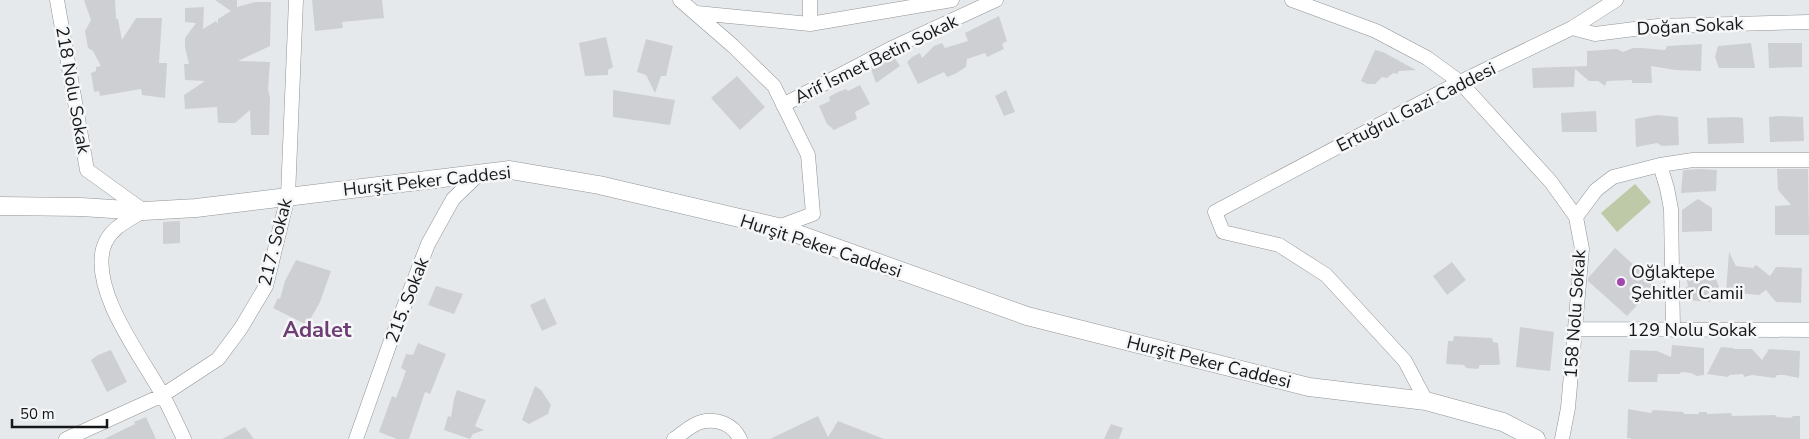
<svg xmlns="http://www.w3.org/2000/svg" width="1809" height="439" font-family="'Nunito Sans',sans-serif">
<style>
.green{fill:#bec9a7}
.building{fill:#cecfd2}
.lines{fill:none;stroke-linecap:round;stroke-linejoin:round}
.minor-casing{stroke:#919395;stroke-width:15}
.tertiary-casing{stroke:#919395;stroke-width:19}
.minor{stroke:#fff;stroke-width:14}
.tertiary{stroke:#fff;stroke-width:18}
.poi-dot{fill:#a346b0;stroke:#f4f6f8;stroke-width:2}
.labels{text-anchor:middle;dominant-baseline:central;stroke-width:5;stroke-linejoin:round;paint-order:stroke}
.street-label{font-size:18px;fill:#161718;stroke:#f4f6f8}
.poi-label{font-size:18px;fill:#161718;stroke:#f4f6f8;text-anchor:start}
.district-label{font-size:22px;font-weight:bold;fill:#6d3e73;stroke:#f4f6f8}
</style>
<rect width="100%" height="100%" fill="#e6e9eb"/>
<path class="green" d="M1635,184l16,18 -34,30 -16,-19z"/>
<path class="building" d="M84,0h31l1,19h2l4,21 14,-22h26l-3,45h8l-2,35 -23,-3 -1,-6 -41,7 -1,-5 -5,1 -3,-19 5,-2v-4l5,-1 -8,-15 -5,-3 -3,-17 6,-11z
M215,0h22v7l18,-5h16l-1,44 -32,15 32,1 -2,28 2,7 -1,38h-18l-1,-25 -15,13h-17l-1,-16 -32,2 -1,-14 21,-14 -20,-1 -1,-16h5l-4,-17v-9l11,-15 -11,-1v-14l19,-1 -1,22 13,-8 2,3v-5l13,-8z
M312,0h70l2,18 -42,4 1,6 -28,3z
M999,16l8,25 -5,3 2,5 -17,8 -2,-4 -18,6 -1,8 -11,7 -8,3 -3,-5 -26,12 -11,-22 5,-5 8,-4 2,5 12,-12 8,-3 3,5 23,-7 -3,-8z
M606,37l7,30 -5,3v5l-23,1 -6,-33z
M646,39l27,7 -7,30h-5l-6,17 -9,-18 -9,-3z
M1751,43l4,25h-36l-4,-11 3,-11z
M1768,43h34v24l-33,1z
M1702,44l-1,27 -26,-1 -24,-4 1,17h-20v-3l-25,1 -2,5 -7,-5h-9l-14,-12 -1,18 -41,1 -1,-20 55,-2v-15l30,-2 6,3 10,-4h9l23,2 2,-4z
M1375,50l8,2 33,18 -17,1 -2,3 -4,-1 -6,5 -5,-1 -7,7h-8l-6,-3z
M894,57l6,9 -24,17 -5,-14z
M737,76l28,31 -25,23 -29,-32z
M860,85l10,19 -15,8 2,7 -23,11 -7,-6 -8,-18 11,-5 -1,-4 9,-5 8,-3 2,2z
M613,90l62,10 -5,25 -57,-8z
M1006,90l9,22 -11,4 -9,-20z
M1596,111l1,21h-35l-1,-19z
M1657,115l21,2 1,28 -17,1 -5,-3 -21,4 -1,-28z
M1778,116l25,1 1,24 -34,1 -1,-25z
M1734,117l9,1 1,25 -36,1 -1,-26z
M1700,169l17,1 -1,21 -35,2 2,-23z
M1777,169h31l1,66h-34v-29l16,-1 -13,-15z
M1698,199l14,9v23l-30,1v-22z
M180,221v22l-17,1v-22z
M1615,248l41,37 -29,31 -39,-35v-3z
M1729,252l7,14 17,2 3,-3 14,11 6,-9 26,1 -1,35 -25,-1 -10,-12 -7,5 -33,-3z
M296,260l35,11 -11,31 -13,23 -34,-17 5,-10 2,1 5,-18z
M1452,262l14,18 -19,15 -14,-19z
M1687,266l24,3 8,17 -9,16 -24,-2 -1,-12 3,-2 -2,-10z
M436,286l27,8 -9,20 -26,-9z
M545,298l12,26 -15,7 -12,-26z
M1520,327l34,5 -4,39 -34,-4z
M1454,336l38,2 1,4 5,1 2,21 -2,1h-18l-2,4 -12,-1 -2,-3 -18,-1 2,-23h5z
M418,343l28,11 -16,40 -5,-2 -16,47h-12l-18,-7 13,-36 4,2 10,-27 -5,-3 5,-14 7,1z
M1672,345l32,3v27l-7,1 -6,-3 -10,-1 -1,2h-22l-1,8h-29l2,-32 27,1 14,6z
M1721,347l12,1 1,1h18l10,11 7,-11 31,2 -1,27 -15,-3h-7l-2,3 -23,-3 -8,2 -1,-3 -13,1 -2,2 -21,-3z
M111,350l16,32 -20,10 -16,-32 7,-5z
M535,386l6,4 10,15 -3,9 -19,10 -7,-4z
M457,390l29,10 -11,26 9,4 -11,4 -3,5 -26,-9 4,-14 3,1 3,-18z
M1628,409l23,4 2,-3 30,2 1,2h15v-2h8v2l24,-1 1,3 43,-1 2,2 14,1 2,-2h7v23h-166l-7,-1z
M818,416l10,21 10,-16 46,18h-114z
M146,417l10,22h-52l31,-15 -1,-2z
M1111,424l12,4 -4,11h-15z
M245,427l9,12h-32z"/>
<g class="lines">
<defs>
<path id="minor" d="M57,0l30,170 57,41c-16,9 -36,18 -41,38 -11,44 38,107 59,145 8,15 15,30 22,45
M680,0l53,46 41,40 34,69 5,59 -35,13
M810,0v24
M1292,0l84,31 51,27 33,24 91,100 25,35 6,32 -14,159 -6,31
M697,13l113,11 142,-24
M1572,28l23,6 63,-8 151,-4
M783,105l111,-58 102,-47
M1660,165l7,23 4,21 2,121
M1576,217l20,-27 17,-13 47,-12 33,-5h116
M1576,329l233,1
M1426,401l-21,-40 -79,-86 -47,-30 -56,-13 -8,-20 245,-130 112,-54 44,-28
M66,439l97,-44 55,-36 23,-31 25,-42 22,-90 8,-196
M356,439l34,-96 38,-99 25,-45 27,-26
M674,439c8,-5 18,-15 27,-17 16,-4 32,2 39,17"/>
<path id="tertiary" d="M0,206l81,1 63,4 52,-3 314,-38 89,15 179,42 249,89 282,71 117,14 77,21 33,17"/>
</defs>
<use href="#minor" class="minor-casing"/>
<use href="#tertiary" class="tertiary-casing"/>
<use href="#minor" class="minor"/>
<use href="#tertiary" class="tertiary"/>
</g>
<circle class="poi-dot" cx="1621" cy="282" r="5"/>
<g class="labels">
<g class="street-label">
<text transform="translate(1690 26) rotate(-3)">Doğan Sokak</text>
<text transform="translate(876 59) rotate(-26)">Arif İsmet Betin Sokak</text>
<text transform="translate(73 90) rotate(80)">218 Nolu Sokak</text>
<text transform="translate(1416 107) rotate(-27)">Ertuğrul Gazi Caddesi</text>
<text transform="translate(427 181) rotate(-6)">Hurşit Peker Caddesi</text>
<text transform="translate(275 242) rotate(-76)">217. Sokak</text>
<text transform="translate(821 246) rotate(18)">Hurşit Peker Caddesi</text>
<text transform="translate(407 300) rotate(-69)">215. Sokak</text>
<text transform="translate(1575 314) rotate(-86)">158 Nolu Sokak</text>
<text x="1692" y="330">129 Nolu Sokak</text>
<text transform="translate(1209 362) rotate(14)">Hurşit Peker Caddesi</text>
</g>
<g class="poi-label">
<text x="1631" y="272">Oğlaktepe<tspan x="1631" dy="21">Şehitler Camii</tspan></text>
</g>
<g class="district-label">
<text x="317" y="330">Adalet</text>
</g>
</g>
<path d="M12 419v8h95v-8" fill="none" stroke="#161718" stroke-width="2.5"/>
<text x="20" y="419" font-size="15" fill="#161718" stroke="#f4f6f8" stroke-width="4" paint-order="stroke">50 m</text>
</svg>
